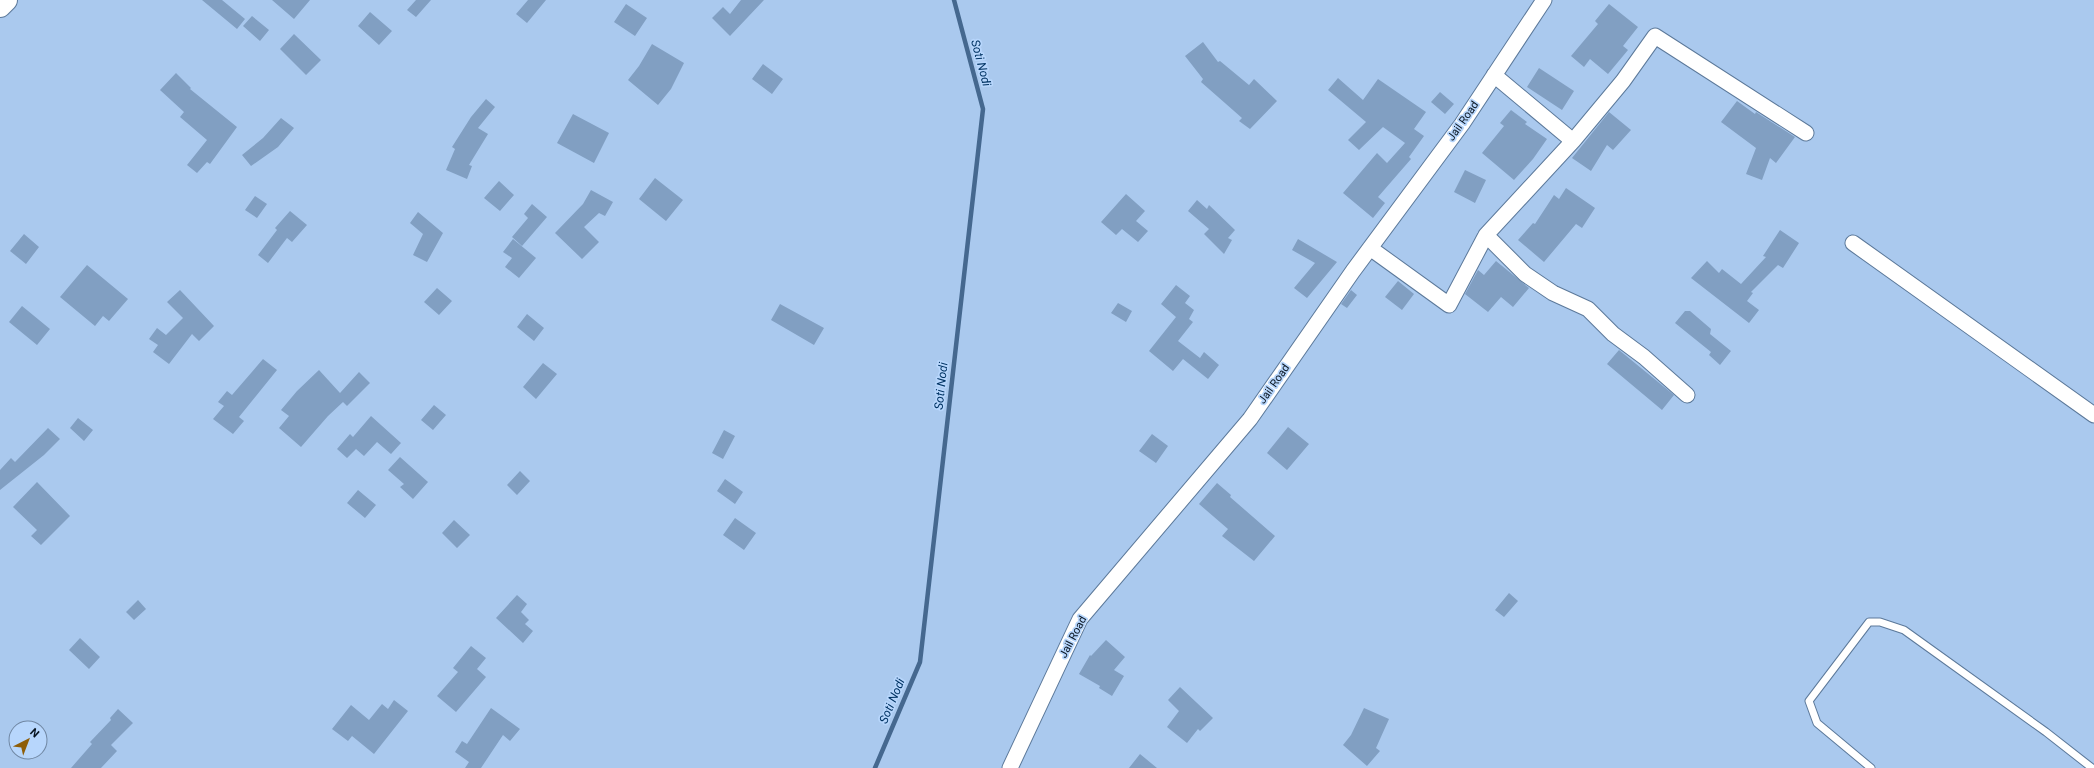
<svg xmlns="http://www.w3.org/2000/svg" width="2094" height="768" font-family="Roboto,sans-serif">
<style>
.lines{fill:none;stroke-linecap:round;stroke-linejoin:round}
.stream{stroke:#45688f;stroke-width:4.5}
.building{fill:#819fc2}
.lane-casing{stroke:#5c799a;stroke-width:9}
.street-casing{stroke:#5c799a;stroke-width:17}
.highway-casing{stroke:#5c799a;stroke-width:24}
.lane{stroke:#fff;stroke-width:7}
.street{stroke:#fff;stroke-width:15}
.highway{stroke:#fff;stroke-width:22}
.labels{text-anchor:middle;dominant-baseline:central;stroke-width:3.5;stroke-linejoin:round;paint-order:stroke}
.street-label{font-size:11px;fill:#081420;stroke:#b7d6fc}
.water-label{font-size:12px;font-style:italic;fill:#003363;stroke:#b7d6fc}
</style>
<rect width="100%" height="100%" fill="#aac9ee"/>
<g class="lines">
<path class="stream" d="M875,768l45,-106 63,-553 -29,-109"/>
</g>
<path class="building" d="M202,0h20l23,19 -8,10z
M272,0h38l-16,19z
M416,0h15l-15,17 -9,-7z
M528,0h18l-19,23 -11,-9z
M741,0h23l-34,36 -18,-18 11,-11 7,7z
M626,4l21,14 -12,18 -21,-14z
M1609,4l29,23 -15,19 5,4 -20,24 -18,-15 -6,8 -13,-11 27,-32 -3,-3z
M370,12l22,19 -13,14 -21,-19z
M252,16l17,14 -9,11 -17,-15z
M294,34l27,26 -15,15 -26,-26z
M1203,42l15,20 2,-1 29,24 5,-6 23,22 -27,28 -11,-8 3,-3 -41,-36 2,-3 -18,-23z
M652,44l32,19 -13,26 -13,16 -30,-25 11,-14z
M763,64l20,15 -11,15 -20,-15z
M1539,68l35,23 -12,19 -35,-23z
M176,73l15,15 -1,1 47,38 -27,37 -3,-2 -10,11 -10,-8 20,-25 -27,-23 4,-5 -24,-22z
M1338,78l25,22 15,-21 48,33 -12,17 10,7 -15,21 2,2 -33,38 7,6 -12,15 -30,-25 34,-40 10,10 18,-20 -22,-16 -24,23 -11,-10 18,-18 -38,-32z
M1440,92l14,12 -9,10 -14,-12z
M486,99l9,8 -17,21 10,6 -19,31 3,1 -5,13 -21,-9 9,-21 -3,-2 19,-30z
M1737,101l18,13 1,-2 39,25 -19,26 -6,-5 -8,22 -16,-6 10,-26 -35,-26z
M1511,110l16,12 -2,2 22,15 -14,20 -19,21 -32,-27 22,-27 -4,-3z
M1609,112l22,18 -18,20 -6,-5 -16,26 -19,-13z
M573,114l36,19 -15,30 -37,-20z
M281,118l13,10 -16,19 -27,19 -9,-11 21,-17z
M1465,170l21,10 -11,23 -21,-11z
M655,178l28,22 -17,21 -27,-22z
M499,181l15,14 -14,16 -16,-13z
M1566,188l29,20 -13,20 -6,-4 -32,38 -26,-22 15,-17 2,1 19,-29 5,4z
M591,190l22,12 -8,14 -6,-3 -15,14 15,15 -17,17 -27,-26 28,-29z
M1126,194l19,17 -9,10 12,10 -10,11 -16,-13 -6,6 -15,-13z
M255,196l12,8 -10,14 -12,-8z
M1197,200l10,9 2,-4 26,25 -7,8 4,2 -8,14 -20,-20 5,-5 -21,-18z
M532,204l15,13 -25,29 -10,-9 16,-19 -4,-4z
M290,211l17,14 -15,17 -5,-4 -19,25 -10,-8 19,-25 -2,-2z
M418,212l25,21 -16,29 -14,-7 10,-21 -13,-11z
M1780,230l19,13 -16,25 -5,-3 -27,27 2,1 -6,8 12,9 -10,13 -58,-45 16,-17 12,12 3,-4 19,15 25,-27 -3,-1z
M24,234l15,13 -13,17 -16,-13z
M513,239l23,19 -17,20 -14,-11 7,-9 -9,-6z
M1298,239l39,23 -30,36 -13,-10 21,-25 -23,-13z
M1496,261l33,27 -16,19 -12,-10 -13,15 -23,-18 13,-24 6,5z
M87,265l41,34 -19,22 -6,-5 -8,10 -35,-29z
M1398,281l16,13 -12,16 -17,-13z
M1176,285l14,11 -5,7 9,7 -5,9 4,3 -15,19 22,17 4,-6 15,13 -11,14 -25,-20 -10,12 -24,-20 27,-34 -15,-13z
M437,288l15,13 -13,14 -15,-13z
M180,290l34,36 -15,15 -7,-7 -23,30 -16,-12 5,-7 -9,-6 8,-11 9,7 17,-17 -16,-16z
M1351,290l6,5 -10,13 -6,-4z
M1118,303l14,8 -6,11 -15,-9z
M780,304l44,24 -10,17 -43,-25z
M22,306l28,23 -13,16 -28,-23z
M1685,311h5l21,18 -1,5 21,17 -11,14 -11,-10 2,-3 -36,-29z
M527,314l17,14 -10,13 -17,-14z
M1619,350l55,45 -12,15 -55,-46z
M263,359l14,11 -38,47 5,4 -11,13 -20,-15 11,-13 -6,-4 9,-11 5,4z
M543,363l14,11 -21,25 -13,-12z
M319,370l21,23 19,-21 11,11 -23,23 -4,-4 -15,14 -27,31 -22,-19 10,-12 -8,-6 16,-19z
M434,405l12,10 -13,15 -12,-10z
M371,416l30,27 -10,11 -14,-12 -13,14 -8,-7 -9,9 -10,-9 13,-15 3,3z
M78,418l15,12 -9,11 -14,-13z
M1288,427l21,17 -22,26 -20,-17z
M48,428l12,11 -16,16 -44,35v-20l11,-12 4,4z
M724,430l11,6 -12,23 -11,-6z
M1152,434l16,12 -12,17 -17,-12z
M400,457l28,25 -15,17 -13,-12 4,-3 -16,-14z
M520,471l10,10 -13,14 -10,-10z
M725,479l18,13 -8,12 -18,-13z
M37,482l33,34 -29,29 -10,-9 6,-6 -24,-23z
M1217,483l14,12 -1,2 45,39 -21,25 -32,-25 6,-7 -29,-25z
M358,490l18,15 -11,13 -18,-15z
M735,518l21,15 -12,17 -21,-15z
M454,520l16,15 -13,13 -15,-15z
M1509,593l9,8 -14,16 -9,-7z
M517,595l10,9 -6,8 8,8 -4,4 8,7 -10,12 -27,-25z
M138,600l8,9 -12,11 -8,-8z
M80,638l20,19 -11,12 -20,-19z
M1106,640l19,17 -11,13 10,6 -12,20 -13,-8 1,-2 -21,-12 11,-19 1,1z
M471,646l15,12 -9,11 9,8 -30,35 -19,-16 21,-24 -5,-4z
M1180,687l33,31 -13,13 -2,-2 -11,14 -20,-16 12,-16 -11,-11z
M394,700l14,11 -34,43 -22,-18 -4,5 -16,-12 19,-24 18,15 13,-16 6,5z
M491,708l29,21 -10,12 -7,-6 -22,33h-16l4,-6 -14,-10 7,-11 5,3z
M1364,708l25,11 -13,29 4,3 -13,15 -24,-21 8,-10z
M118,709l15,14 -22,22 6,6 -16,17h-30l21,-24 -2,-2 21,-22 -1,-2z
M1140,754l17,14h-28z"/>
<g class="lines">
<defs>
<path id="lane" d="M1871,768l-54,-45 -8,-22 60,-79h11l24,8 142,102 46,36"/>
<path id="street" d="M1494,75l79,66
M1486,235l39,39 28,19 35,16 25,25 31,23 43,38
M1853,243l241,172
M1370,248l79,57 37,-70 87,-94 50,-60 32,-45 151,97
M1010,768l70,-149 170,-200 103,-148 109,-147 82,-124"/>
<path id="highway" d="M0,6l6,-6"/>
</defs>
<use href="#lane" class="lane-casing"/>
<use href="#street" class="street-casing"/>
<use href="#highway" class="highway-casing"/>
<use href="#lane" class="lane"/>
<use href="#street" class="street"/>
<use href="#highway" class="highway"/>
</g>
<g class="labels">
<g class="street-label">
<text transform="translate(1463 121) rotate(-55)">Jail Road</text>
<text transform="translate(1274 384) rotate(-55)">Jail Road</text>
<text transform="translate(1073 637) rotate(-62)">Jail Road</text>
</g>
<g class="water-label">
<text transform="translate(981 63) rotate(75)">Soti Nodi</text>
<text transform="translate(941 386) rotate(-84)">Soti Nodi</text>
<text transform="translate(892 701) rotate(-67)">Soti Nodi</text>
</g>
</g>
<g transform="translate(28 740) rotate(42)"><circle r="19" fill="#b7d6fc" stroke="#7188a4"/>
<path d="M0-3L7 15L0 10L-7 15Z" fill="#8e5e09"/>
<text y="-6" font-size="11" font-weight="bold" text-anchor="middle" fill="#081420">N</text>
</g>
</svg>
